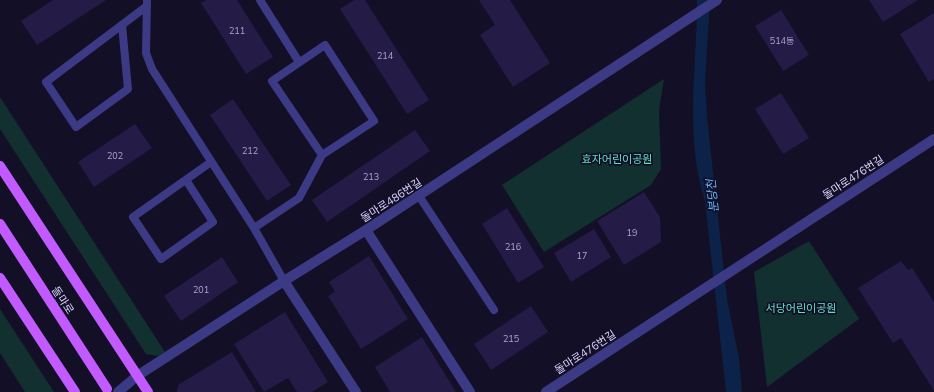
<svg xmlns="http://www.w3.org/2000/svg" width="934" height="392" font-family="Mulish,'Noto Sans KR',sans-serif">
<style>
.green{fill:#12302f}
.water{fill:#0c2248}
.building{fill:#241b47}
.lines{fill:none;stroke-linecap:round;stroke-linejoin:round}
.service{stroke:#3d3a85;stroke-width:8}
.minor{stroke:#3d3a85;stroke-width:10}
.primary{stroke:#c25bff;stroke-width:10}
.labels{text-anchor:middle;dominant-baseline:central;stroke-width:3.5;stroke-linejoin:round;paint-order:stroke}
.number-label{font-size:9px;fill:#aca6d1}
.park-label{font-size:11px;fill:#5fe0c0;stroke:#130f26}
.street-label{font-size:11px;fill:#d9d4ff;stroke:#130f26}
.water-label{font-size:12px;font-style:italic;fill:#62b6ff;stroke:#130f26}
</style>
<rect width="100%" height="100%" fill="#130f26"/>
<path class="green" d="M664,79l-5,31 2,59 -10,16 -107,67 -42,-67z
M0,97l165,255 -7,4 -12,-2 -146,-225z
M809,241l50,78 -92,68 -13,-115z
M0,309l54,83h-29l-25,-39z"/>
<path class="water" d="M697,0h13l-5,81 2,36 20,182 12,59 3,34h-16l-21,-191c-21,-65 -8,-134 -8,-201z"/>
<path class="building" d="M53,0h53l-69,45 -16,-24z
M206,0h31l36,57 -27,17 -45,-71z
M354,0h11l64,100 -22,14 -67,-105z
M479,0h31l40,63 -37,24 -33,-52 15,-10z
M869,0h49l-35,22z
M781,10l28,45 -26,16 -28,-45z
M934,13v66l-5,3 -29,-48z
M781,93l28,45 -26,16 -28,-45z
M233,99l58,86 -24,16 -57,-86z
M135,124l17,24 -58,39 -16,-25z
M415,130l15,21 -103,71 -15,-22z
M644,192l16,25 1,25 -37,23 -27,-44z
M507,208l37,59 -26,16 -36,-59z
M594,229l17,28 -40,25 -17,-29z
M369,256l39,63 -47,30 -33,-53 7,-4 -6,-10z
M222,257l16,25 -57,39 -17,-25z
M901,261l7,9 4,-2 22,34v89l-33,-53 -8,5 -35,-55z
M531,306l17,26 -57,38 -17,-26z
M285,312l43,70 -16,10h-15l-9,-14 -24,14 -30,-48z
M422,337l34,55h-66l-15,-25z
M232,352l24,40h-79l1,-7z"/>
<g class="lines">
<path class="service" d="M147,0l-1,53 6,16 102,159 30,53
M260,0l39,62
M122,25l6,64 -52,38 -30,-45 101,-76
M186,180l27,42 -52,37 -28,-42 78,-55
M419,196l75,114
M254,228l45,-30 23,-43 52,-34 -49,-76 -53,36 50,74"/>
<path class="minor" d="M366,230l104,162
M284,281l72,111
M118,392l19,-16 147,-95 82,-51 351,-230
M546,392l388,-253"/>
<path class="primary" d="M0,166l148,226
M0,224l107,165
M0,278l75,114"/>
</g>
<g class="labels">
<g class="number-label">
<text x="237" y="30">211</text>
<text x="782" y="40">514동</text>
<text x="385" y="55">214</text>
<text x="250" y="150">212</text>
<text x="115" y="155">202</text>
<text x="371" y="176">213</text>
<text x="632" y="232">19</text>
<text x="513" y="246">216</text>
<text x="582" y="255">17</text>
<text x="201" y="289">201</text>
<text x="511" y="338">215</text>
</g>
<g class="park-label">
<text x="617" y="159">효자어린이공원</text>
<text x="801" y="308">서당어린이공원</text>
</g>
<g class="street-label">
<text transform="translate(853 177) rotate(-33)">돌마로476번길</text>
<text transform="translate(391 200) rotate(-33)">돌마로486번길</text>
<text transform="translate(63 300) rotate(57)">돌마로</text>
<text transform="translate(585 352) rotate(-33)">돌마로476번길</text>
</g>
<g class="water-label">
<text transform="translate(712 196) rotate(-96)">분당천</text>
</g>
</g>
</svg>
